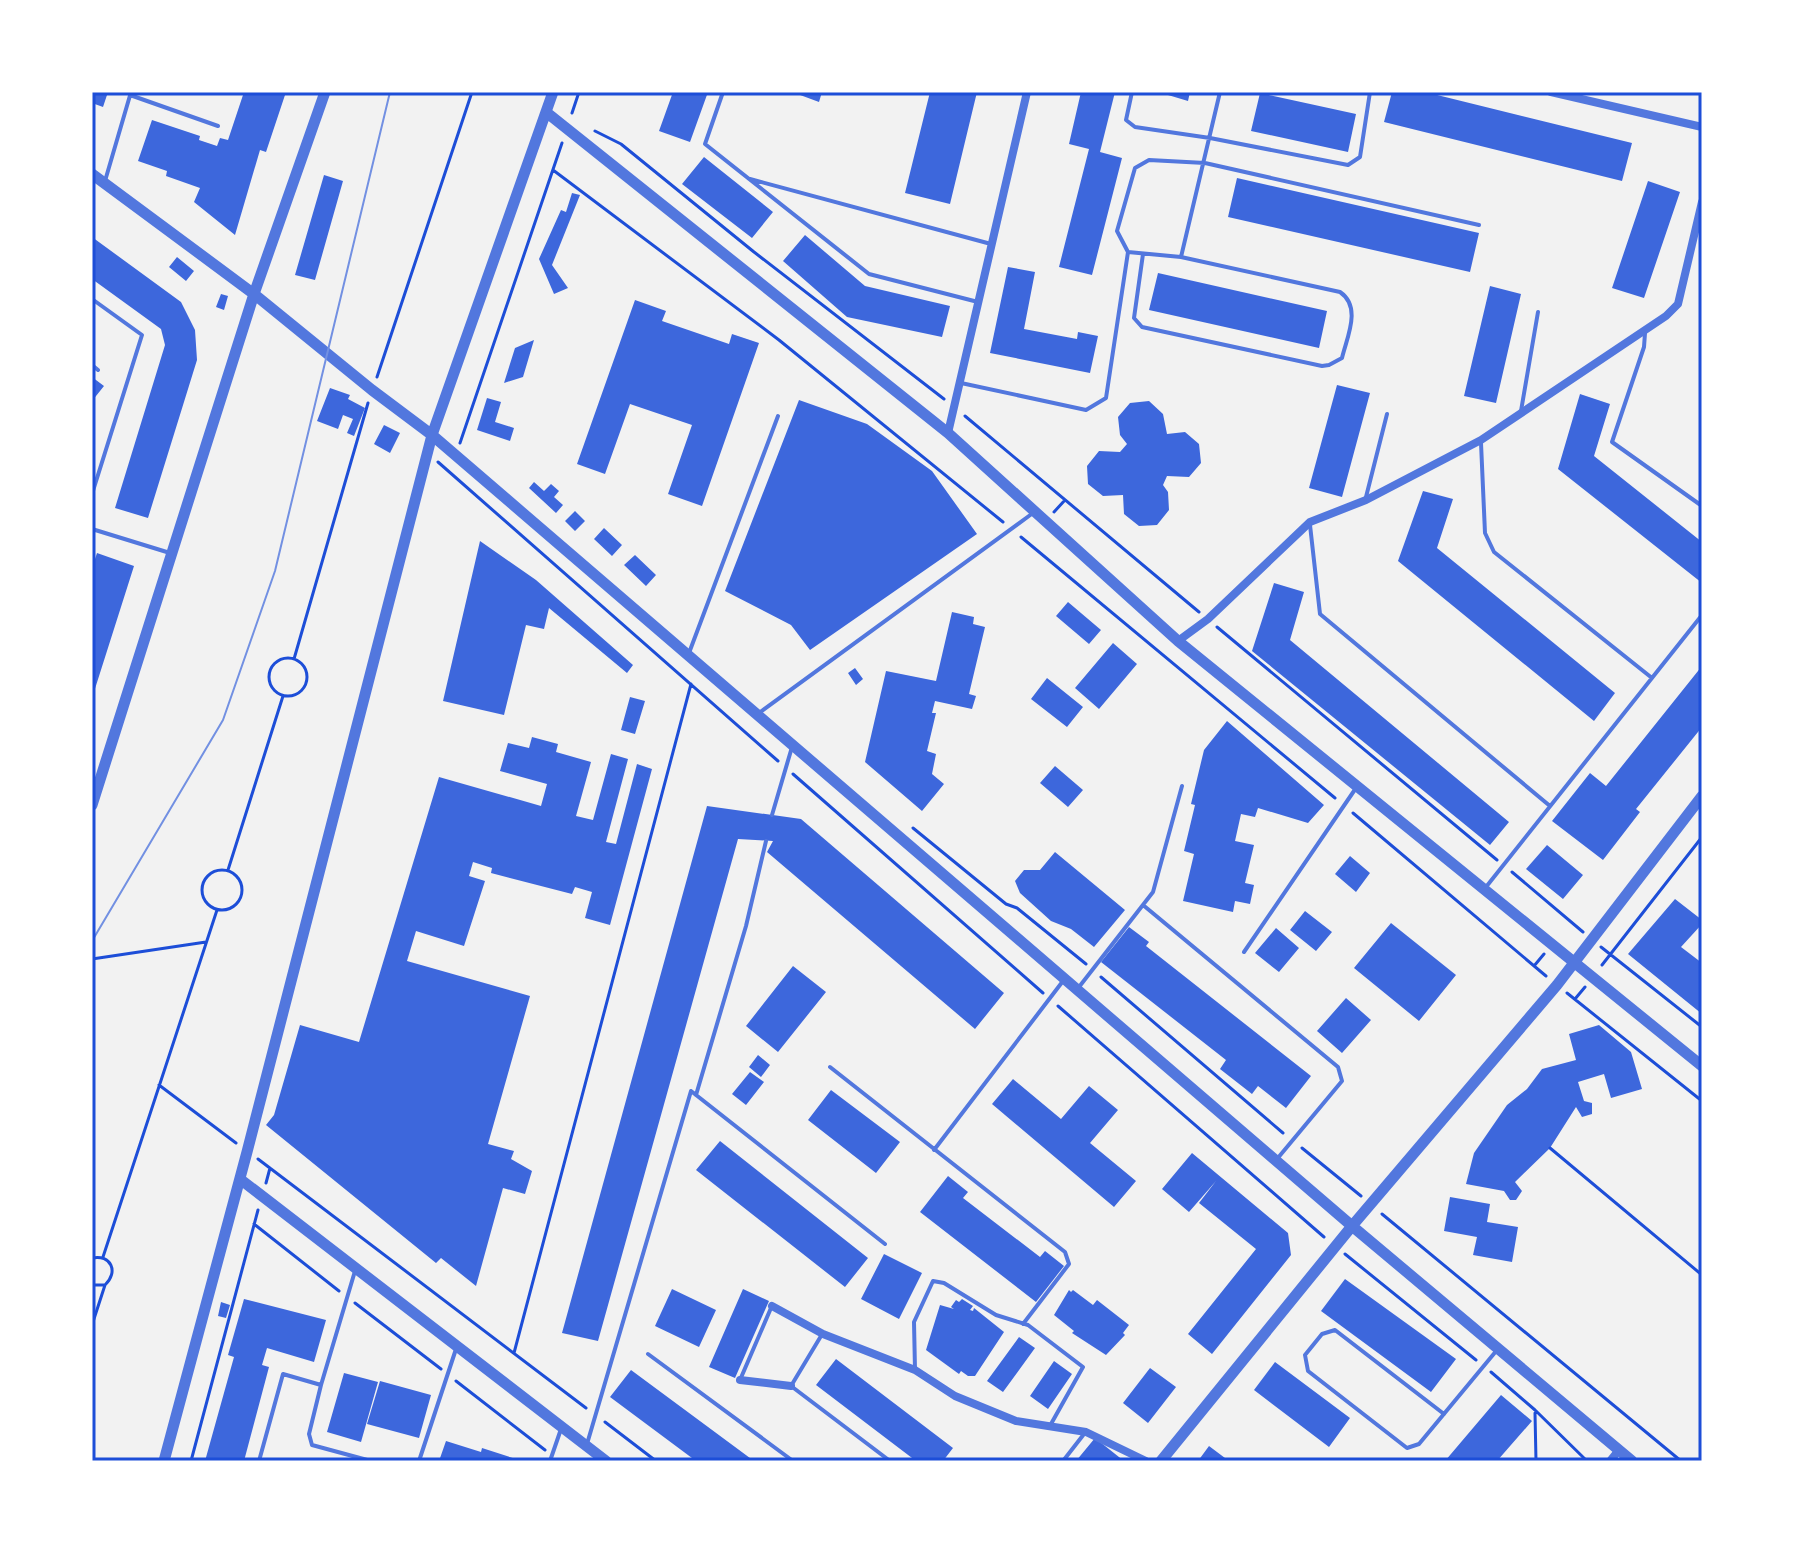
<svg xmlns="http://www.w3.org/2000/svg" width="1794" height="1553" font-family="Roboto,sans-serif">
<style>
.building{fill:#3d67dc}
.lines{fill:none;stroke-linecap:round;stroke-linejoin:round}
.path{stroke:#1d4ed8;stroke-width:3}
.service{stroke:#5277de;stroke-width:4}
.minor{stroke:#5277de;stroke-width:8}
.tertiary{stroke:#5277de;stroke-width:11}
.tram{stroke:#7290e2;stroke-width:2}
.neatline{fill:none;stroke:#1d4ed8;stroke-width:3}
</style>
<rect width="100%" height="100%" fill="#f2f2f2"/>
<path class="building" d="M92,92h16l-5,15 -11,-4z
M244,92h42l-20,60 -6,-2 -25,85 -41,-33 6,-14 -34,-12 1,-5 -29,-10 14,-41 48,16 -1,4 18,6 3,-8 8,2z
M673,92h35l-18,50 -31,-11z
M792,92h30l-3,10z
M930,92h47l-27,112 -45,-11z
M1081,92h34l-15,60 22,6 -30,117 -33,-8 30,-118 -20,-5z
M1158,92h32l-2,9z
M1392,92h33l207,51 -10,38 -238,-59z
M1260,93l96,21 -8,38 -97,-21z
M704,157l69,55 -21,26 -70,-54z
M324,175l19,6 -28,99 -20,-5z
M1237,178l242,55 -9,39 -242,-55z
M1648,181l32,11 -36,106 -32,-10z
M572,193l8,2 -28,70 16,23 -14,6 -15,-35 22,-49 5,2z
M805,235l60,51 85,20 -8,31 -95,-20 -64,-56z
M92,237l89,65 14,28 2,30 -49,158 -33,-10 50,-163 -4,-16 -69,-50z
M177,257l17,14 -8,10 -17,-14z
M1008,267l27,5 -11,57 53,10 1,-7 20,4 -8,37 -100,-20z
M1158,273l169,38 -8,37 -170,-38z
M1490,286l31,8 -25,109 -32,-7z
M221,294l7,2 -4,14 -8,-3z
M635,300l31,11 -4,10 67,23 3,-10 27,9 -57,163 -34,-12 24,-69 -62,-21 -25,70 -28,-10z
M534,340l-11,37 -19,6 11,-35z
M92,377l12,9 -12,15z
M1337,385l33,8 -28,104 -33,-9z
M330,388l20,7 -2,4 17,9 -11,28 -7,-3 6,-14 -10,-4 -5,14 -21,-8z
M1580,394l30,10 -16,52 108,86v41l-144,-114z
M487,398l14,4 -6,20 19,6 -4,13 -33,-11z
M799,400l68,24 65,47 45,63 -167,116 -19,-25 -66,-34z
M1149,401l14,13 4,20 18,-2 14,12 2,19 -12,14 -22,-1 -4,9 5,7 1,18 -12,15 -18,1 -15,-12 -1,-19 -20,1 -15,-12 -1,-18 12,-15 21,1 7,-8 -7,-9 -2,-18 12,-14z
M384,425l16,8 -10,20 -16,-9z
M534,482l10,9 7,-7 8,7 -5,6 9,8 -7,8 -27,-25z
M1423,491l30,8 -16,49 178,145 -21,28 -196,-160z
M575,511l10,10 -10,10 -10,-10z
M604,528l18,17 -10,11 -18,-17z
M480,541l56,39 97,85 -6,8 -78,-65 -5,21 -18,-4 -22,90 -61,-14z
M97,553l37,13 -41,129 -1,-127z
M635,555l21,20 -10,11 -22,-21z
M1274,583l30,9 -14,48 219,182 -19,23 -238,-194z
M1068,602l33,28 -12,14 -33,-28z
M952,612l22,5 -1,7 12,3 -16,67 7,2 -4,13 -37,-8 -3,12h4l-9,38 9,3 -4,20 12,10 -22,27 -57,-49 21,-91 50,10z
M1113,643l24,21 -38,45 -24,-21z
M1702,666v61l-66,82 4,3 -37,48 -51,-39 38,-48 16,13z
M855,668l8,11 -7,6 -8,-12z
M1047,678l36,29 -16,20 -36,-28z
M630,697l15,4 -10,33 -14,-4z
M1227,721l97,84 -16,18 -50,-15 -3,9 -14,-3 -6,27 19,4 -9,38 9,2 -4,19 -15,-3 -2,11 -50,-11 11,-47 -10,-3 11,-46 -4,-1 13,-54z
M532,737l26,7 -2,8 35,10 -15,54 17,4 18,-66 17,5 -22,83 10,2 21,-80 15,5 -42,156 -25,-7 7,-26 -17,-5 -3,7 -81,-21 1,-5 -19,-6 -4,14 16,5 -21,65 -48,-15 -9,30 123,35 -42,148 26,7 -3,8 21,12 -7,23 -22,-6 -27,98 -35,-28 -5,5 -170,-138 8,-10 26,-90 59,17 80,-265 102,29 6,-22 -47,-13 8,-28 21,5z
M1055,766l28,24 -15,17 -28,-24z
M707,806l94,13 203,174 -29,36 -208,-177 6,-11 -35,-2 -140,502 -36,-8z
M1547,845l36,30 -20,24 -37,-30z
M1055,852l70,58 -31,37 -23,-18 -20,-8 -31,-28 -5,-12 9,-11h16z
M1350,856l20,17 -14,19 -21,-18z
M1675,899l27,21v4l-21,23 21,16v51l-74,-60z
M1305,911l27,21 -16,19 -26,-21z
M1391,923l65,52 -37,46 -65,-53z
M1129,927l20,15 -3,4 165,130 -25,32 -28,-22 -6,8 -32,-25 6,-9 -125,-98z
M1276,928l23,20 -20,24 -24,-19z
M793,966l33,26 -48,60 -32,-26z
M1346,998l25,22 -29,33 -25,-22z
M1599,1025l32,27 11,37 -31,9 -7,-24 -26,8 6,19 8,2v11l-10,3 -6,-10 -26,41 -35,34 7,9 -6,9h-6l-6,-9 -38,-7 8,-31 33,-48 20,-16 15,-20 34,-9 -7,-26z
M758,1055l12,10 -9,12 -12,-10z
M750,1072l14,10 -18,23 -14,-11z
M1013,1079l48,40 28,-33 29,24 -28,33 46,38 -22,26 -122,-103z
M831,1090l69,52 -24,31 -68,-53z
M720,1141l148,117 -23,29 -149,-117z
M1192,1153l96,80 3,22 -79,99 -24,-20 68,-85 -57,-46 17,-22 -27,31 -27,-23z
M948,1176l20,16 -5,6 77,59 5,-6 19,15 -28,36 -116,-90z
M1450,1197l40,7 -3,18 31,5 -6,35 -39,-7 4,-18 -33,-6z
M884,1254l38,19 -23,46 -38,-20z
M1345,1279l111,80 -25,33 -110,-81z
M672,1289l44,21 -17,37 -44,-21z
M743,1289l26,12 -34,77 -26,-11z
M1069,1290l2,2 2,-2 20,15 4,-5 32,25 -6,8 2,2 -19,20 -34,-22 2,-2 -20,-16z
M244,1299l82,21 -12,42 -47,-14 -5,17 7,2 -25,94h-39l29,-104 -6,-2z
M962,1299l11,7 -3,4 3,1 1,-3 30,24 -29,44h-7l-7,-5 -2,3 -33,-24 14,-45 14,4 -3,-2 5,-7 3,2z
M221,1302l9,3 -4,13 -8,-2z
M1019,1337l16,11 -32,44 -16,-11z
M836,1359l117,89 -10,13h-27l-100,-76z
M1054,1361l18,13 -24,35 -18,-13z
M1275,1362l75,56 -21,29 -75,-57z
M1150,1368l26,19 -28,36 -25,-20z
M631,1370l123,91h-58l-86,-64z
M344,1373l34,9 -17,60 -34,-10z
M380,1381l51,14 -12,43 -52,-14z
M1501,1395l31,26 -35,40h-52z
M1095,1438l29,23h-48z
M446,1441l35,11 1,-4 40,13h-83z
M1209,1446l20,15h-31z"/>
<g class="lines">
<path class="path" d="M572,113l7,-21
M595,131l26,13 133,108 190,147
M553,170l226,170 224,182
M377,377l95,-285
M965,416l234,196
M460,443l102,-300
M438,462l340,299
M1054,512l11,-12
M1021,537l314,261
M1217,627l280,233
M269 677a19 19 0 1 1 38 0a19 19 0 1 1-38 0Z
M294,659l74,-256
M793,774l250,219
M1353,813l193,163
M913,828l93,76 11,4 69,56
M202 890a20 20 0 1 1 40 0a20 20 0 1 1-40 0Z
M228,870l55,-174
M1512,872l71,60
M1601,947l101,80
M92,959l114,-17
M1602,965l100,-128
M1534,966l10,-12
M1101,977l182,156
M1567,993l135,108
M1575,999l10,-12
M1058,1006l266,231
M159,1085l77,58
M1302,1148l59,48
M1550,1148l152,127
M258,1159l328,249
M266,1183l4,-15
M1382,1214l299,247
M254,1224l85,67
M1345,1254l131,106
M103,1257l114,-347
M92,1258c19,-4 27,14 13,27h-13
M355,1303l86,66
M92,1325l13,-40
M514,1353l177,-669
M1491,1372l44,38 52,51
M456,1381l89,69
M1535,1413l1,48
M605,1422l51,39
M191,1461l67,-251"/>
<path class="service" d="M723,92l-18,52 164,130 109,28
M1132,92l-6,28 9,7 75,11 138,27 12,-8 10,-65
M130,95l88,31
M750,179l241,65
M105,181l26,-89
M1128,252l-11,-21 18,-63 14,-8 56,3 274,62
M1143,254l-9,64 8,9 180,39 7,-1 13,-7c5,-21 20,-51 -2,-66l-159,-35
M92,299l50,36 -50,159
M1645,333l-1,14 -32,95 90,64
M92,365l6,5
M961,383l125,27 20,-12 22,-146 53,5 39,-165
M1521,411l17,-99
M1481,443l4,90 9,19 158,126
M1366,497l21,-83
M1310,525l10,89 230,192
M92,529l78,24
M689,653l89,-237
M759,713l274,-200
M772,815l20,-68
M1486,887l216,-272
M1143,905l195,162 4,14 -65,78
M1244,952l112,-164
M1079,987l74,-95 29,-106
M830,1067l235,185 4,12 -46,60
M696,1095l50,-169 20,-85
M934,1150l129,-169
M355,1271l-34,114 -12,49 3,11 59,16
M821,1336l-30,50 99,75
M648,1354l145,107
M915,1370l-1,-48 19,-41 11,2 52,32 32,10 55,42 -32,57
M740,1380l31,-72
M1444,1414l-109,-84 -13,4 -17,21 3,16 99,77 12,-4 78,-94
M587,1444l104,-353 194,153
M259,1461l24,-87 38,11
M419,1461l37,-112
M550,1461l11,-32
M1063,1461l21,-27"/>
<path class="minor" d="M1551,92l151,35
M948,433l79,-341
M1178,641l30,-22 102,-97 56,-22 115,-60 185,-124 12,-12 24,-102
M772,1306l51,28 92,36 40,26 61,25 70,11 60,29
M740,1380l51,6
M1610,1461l9,-11"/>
<path class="tertiary" d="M546,112l402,321 230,208 524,425
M92,174l162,120 118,96 60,45 920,791 280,235
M92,805l162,-511 71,-202
M240,1179l366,282
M164,1461l83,-309 185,-717 121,-343
M1161,1461l191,-235 205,-241 145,-189"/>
<path class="tram" d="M92,941l131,-221 52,-149 115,-479"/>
</g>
<rect width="1794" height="1553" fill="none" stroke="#ffffff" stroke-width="188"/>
<rect x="94" y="94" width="1606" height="1365" class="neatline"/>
</svg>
